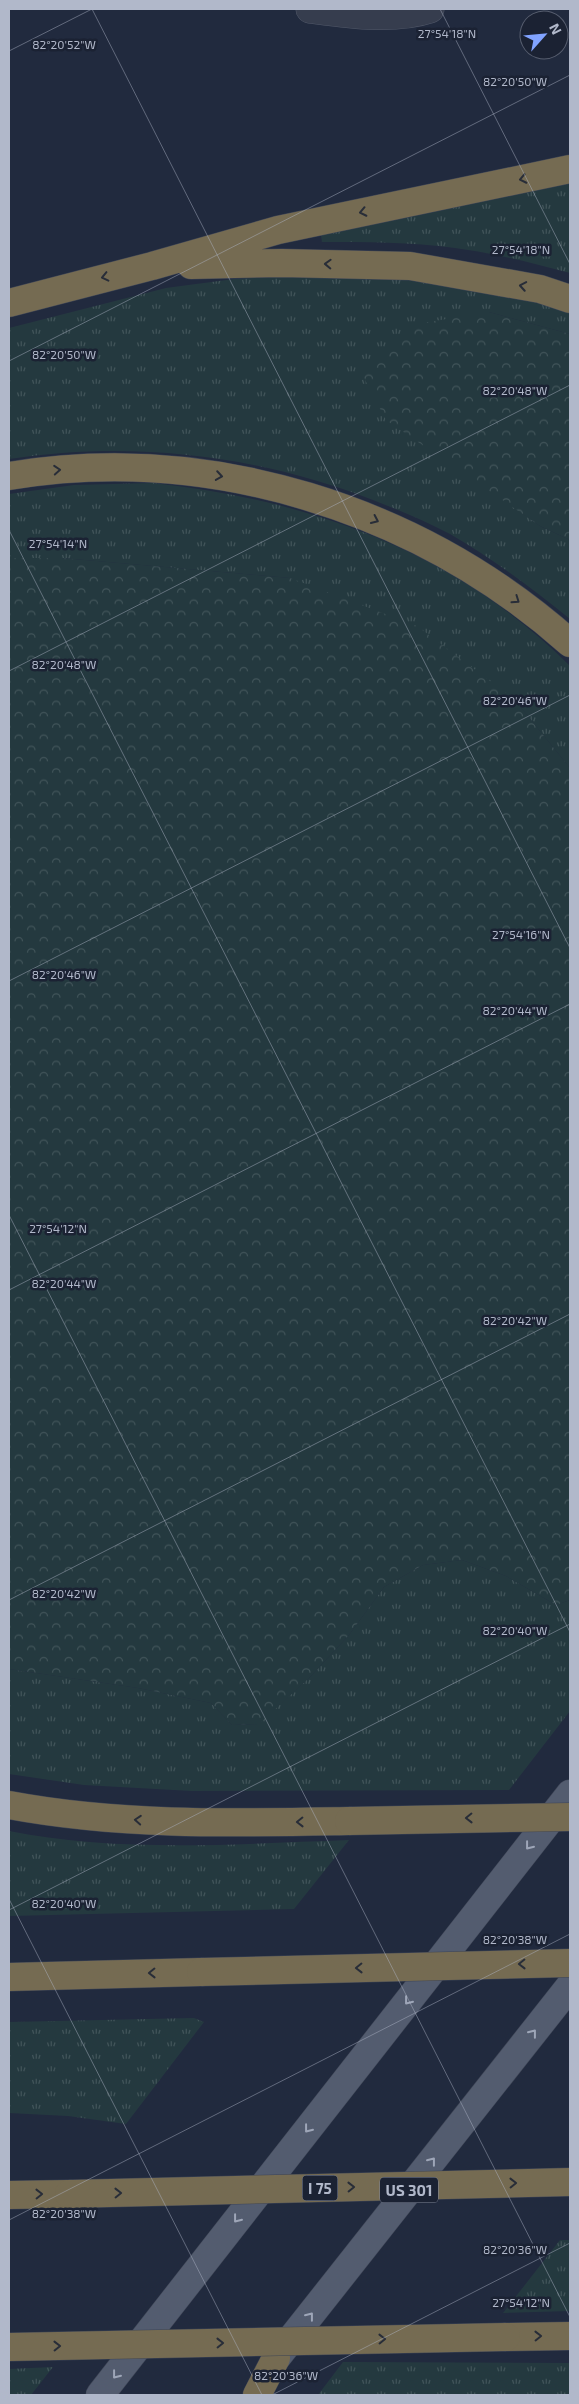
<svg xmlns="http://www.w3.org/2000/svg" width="579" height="2404" font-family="'Exo 2',sans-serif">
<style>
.grass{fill:url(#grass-tufts)}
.forest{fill:url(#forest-crowns)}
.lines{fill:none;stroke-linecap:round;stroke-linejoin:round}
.minor-casing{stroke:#515869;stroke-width:29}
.major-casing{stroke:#3f4657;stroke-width:29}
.highway-casing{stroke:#3e4556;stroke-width:29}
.minor{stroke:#363d4e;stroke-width:28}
.major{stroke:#535c6f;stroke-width:28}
.highway{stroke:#756b52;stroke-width:28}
.highway-bridge-casing{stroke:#3e4556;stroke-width:29;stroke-linecap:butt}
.highway-bridge{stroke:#756b52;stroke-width:28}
.oneway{stroke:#282d38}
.oneway2{stroke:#9ea6b8}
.ticks{fill:none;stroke:#b1b8ca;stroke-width:1;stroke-opacity:0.45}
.labels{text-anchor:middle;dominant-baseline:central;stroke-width:5;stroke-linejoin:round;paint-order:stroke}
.shield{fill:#1b2233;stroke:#848b9d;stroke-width:1}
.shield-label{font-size:15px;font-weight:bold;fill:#b1b8ca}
.ticks-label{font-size:12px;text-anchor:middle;fill:#b1b8ca;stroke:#1b2233;stroke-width:5;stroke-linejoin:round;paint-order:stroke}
</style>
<defs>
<pattern id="grass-tufts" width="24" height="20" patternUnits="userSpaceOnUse" patternTransform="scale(1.25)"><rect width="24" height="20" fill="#24393f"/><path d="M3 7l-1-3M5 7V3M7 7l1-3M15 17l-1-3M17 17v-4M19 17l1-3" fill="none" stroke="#415459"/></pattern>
<pattern id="forest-crowns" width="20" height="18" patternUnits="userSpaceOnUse" patternTransform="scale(1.25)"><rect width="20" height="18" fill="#24393f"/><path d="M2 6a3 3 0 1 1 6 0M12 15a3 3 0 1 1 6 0" fill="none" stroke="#415459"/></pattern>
</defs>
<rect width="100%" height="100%" fill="#212a3e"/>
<path class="grass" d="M570,182v91c-38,-10 -76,-20 -115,-25 -44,-6 -89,-6 -133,-6l-1,-7z
M329,274c81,1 164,14 241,37v23l-81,-22 -9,171 60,43 30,14v79c-38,-31 -77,-60 -120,-85 -25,-13 -51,-24 -77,-34 -116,-45 -240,-60 -364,-41v-131l157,-40 68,-9z
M153,483c158,17 303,69 417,183v102l-56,-69 -224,-121 -228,-20h-53v-64l65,-9z
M462,1560l44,16 50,29 14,-5v111l-61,79 -317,1 -108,-6 -75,-11v-105l129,19 73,15 21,22 26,-1 52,-47 39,-42 35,-48 39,-22z
M9,1831c108,22 229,13 340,9l-55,69 -285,7z
M194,2018l10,4 -78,102 -58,-8 -59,-3v-91z
M560,2240h10v71l-67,2z
M343,2362l227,1v32h-252z
M53,2367l-22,28h-22v-26z"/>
<path class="forest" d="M489,312l81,22v206l-30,-14 -154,-106 -23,-44 47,-51z
M9,558h53l228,20 127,48 97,73 56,69v832l-14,5 -50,-29 -44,-16 -39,5 -39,22 -35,48 -39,42 -51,47 -27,1 -21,-22 -73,-15 -129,-19z"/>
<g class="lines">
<defs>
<path id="minor" d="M310,9c38,5 83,12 120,0"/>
<path id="major" d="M277,2357l293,-371
M100,2395l470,-601"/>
<path id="highway" d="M191,265l91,-2 128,3 130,23 30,10
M9,303l143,-37 126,-36 292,-61
M9,476c201,-33 409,32 561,167
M9,1805c112,21 226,18 340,16
M9,1977l192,-5
M9,2195l60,-1
M506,2337l64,-1
M257,2395l19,-37"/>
</defs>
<use href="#minor" class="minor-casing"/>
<use href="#major" class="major-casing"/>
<use href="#highway" class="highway-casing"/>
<use href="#minor" class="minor"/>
<use href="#major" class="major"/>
<use href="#highway" class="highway"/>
<defs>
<path id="highway-bridge" d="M349,1821l221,-4
M201,1972l369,-9
M69,2194l501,-12
M9,2347l497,-10"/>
</defs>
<use href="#highway-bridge" class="highway-bridge-casing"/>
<use href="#highway-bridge" class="highway-bridge"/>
</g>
<defs><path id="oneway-chevron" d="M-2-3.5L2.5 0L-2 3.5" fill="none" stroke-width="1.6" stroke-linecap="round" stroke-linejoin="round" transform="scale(1.25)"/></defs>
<g class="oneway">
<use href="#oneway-chevron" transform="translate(523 179) rotate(168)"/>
<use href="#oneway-chevron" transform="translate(363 212) rotate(168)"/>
<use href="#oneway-chevron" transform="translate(328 264) rotate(-178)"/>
<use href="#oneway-chevron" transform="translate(105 277) rotate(167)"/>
<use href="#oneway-chevron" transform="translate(523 286) rotate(-170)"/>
<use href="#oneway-chevron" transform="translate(57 470) rotate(-4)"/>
<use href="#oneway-chevron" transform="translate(219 476) rotate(9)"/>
<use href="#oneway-chevron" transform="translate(375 520) rotate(25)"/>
<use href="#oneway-chevron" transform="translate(516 600) rotate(35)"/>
<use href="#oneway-chevron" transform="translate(469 1818) rotate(179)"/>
<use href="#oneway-chevron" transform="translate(138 1820) rotate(-176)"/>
<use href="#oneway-chevron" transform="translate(300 1822) rotate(179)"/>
<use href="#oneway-chevron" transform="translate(522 1964) rotate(179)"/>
<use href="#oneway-chevron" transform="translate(359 1968) rotate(179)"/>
<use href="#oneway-chevron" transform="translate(152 1973) rotate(179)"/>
<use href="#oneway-chevron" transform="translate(513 2183) rotate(-1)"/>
<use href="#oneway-chevron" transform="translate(351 2187) rotate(-1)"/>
<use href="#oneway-chevron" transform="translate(118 2193) rotate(-1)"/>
<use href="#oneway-chevron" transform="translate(39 2194) rotate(-1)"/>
<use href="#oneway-chevron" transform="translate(538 2336) rotate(-1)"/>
<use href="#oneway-chevron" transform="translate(382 2339) rotate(-1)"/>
<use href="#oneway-chevron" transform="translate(220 2343) rotate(-1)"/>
<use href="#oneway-chevron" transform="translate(57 2346) rotate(-1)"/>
</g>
<g class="oneway2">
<use href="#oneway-chevron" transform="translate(529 1846) rotate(128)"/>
<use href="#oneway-chevron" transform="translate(408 2001) rotate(128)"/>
<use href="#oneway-chevron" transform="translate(533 2033) rotate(-52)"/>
<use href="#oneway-chevron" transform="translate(308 2129) rotate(128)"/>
<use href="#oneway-chevron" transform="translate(432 2161) rotate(-52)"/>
<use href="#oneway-chevron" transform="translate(237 2219) rotate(128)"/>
<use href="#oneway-chevron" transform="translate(310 2316) rotate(-52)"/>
<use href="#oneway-chevron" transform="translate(116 2375) rotate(128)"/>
</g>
<path class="ticks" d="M92,9l478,939M440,9l130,255M9,51l83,-42M9,361l561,-286M9,530l561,1102M9,671l561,-286M9,981l561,-286M9,1215l561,1102M9,1290l561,-286M9,1600l561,-286M9,1899l253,496M9,1910l561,-286M9,2220l561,-286M272,2395l298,-152"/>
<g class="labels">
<g class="shield">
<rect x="302.5" y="2175.5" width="35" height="25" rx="4"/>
<rect x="380" y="2177.5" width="58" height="25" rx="4"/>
</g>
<g class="shield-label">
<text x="320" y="2188">I 75</text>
<text x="409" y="2190">US 301</text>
</g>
</g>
<g class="ticks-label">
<text x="447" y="38">27°54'18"N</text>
<text x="64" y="49">82°20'52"W</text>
<text x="515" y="86">82°20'50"W</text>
<text x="521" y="254">27°54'18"N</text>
<text x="64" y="359">82°20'50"W</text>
<text x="515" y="395">82°20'48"W</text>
<text x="58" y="548">27°54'14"N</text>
<text x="64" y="669">82°20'48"W</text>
<text x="515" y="705">82°20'46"W</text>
<text x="521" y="939">27°54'16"N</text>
<text x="64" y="979">82°20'46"W</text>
<text x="515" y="1015">82°20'44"W</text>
<text x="58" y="1233">27°54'12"N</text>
<text x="64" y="1288">82°20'44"W</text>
<text x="515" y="1325">82°20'42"W</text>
<text x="64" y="1598">82°20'42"W</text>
<text x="515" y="1635">82°20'40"W</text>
<text x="64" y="1908">82°20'40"W</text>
<text x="515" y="1944">82°20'38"W</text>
<text x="64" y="2218">82°20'38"W</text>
<text x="515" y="2254">82°20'36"W</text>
<text x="521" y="2307">27°54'12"N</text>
<text x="286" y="2380">82°20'36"W</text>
</g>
<rect width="579" height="2404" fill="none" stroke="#b1b8ca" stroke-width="20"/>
<g transform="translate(544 35) rotate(63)"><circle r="24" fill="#1b2233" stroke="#575e6f"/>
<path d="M0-4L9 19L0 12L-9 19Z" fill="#81a3ff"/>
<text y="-8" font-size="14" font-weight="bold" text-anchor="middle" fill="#b1b8ca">N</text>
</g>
</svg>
